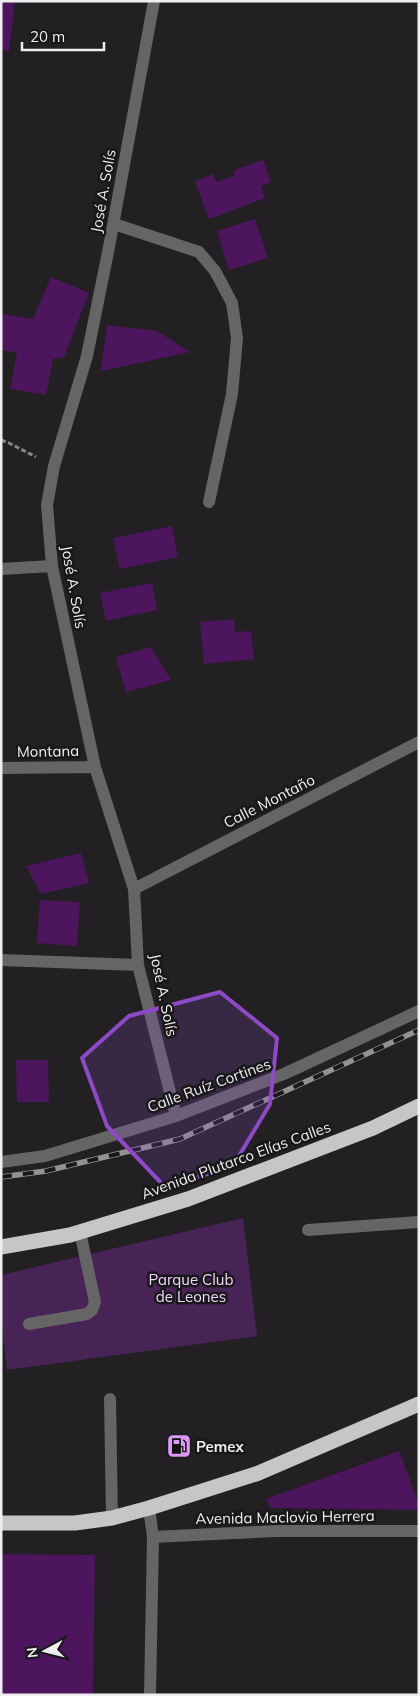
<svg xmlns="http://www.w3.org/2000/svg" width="420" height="1696" font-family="Mulish,sans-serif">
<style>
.green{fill:#482355}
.building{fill:#4d155e}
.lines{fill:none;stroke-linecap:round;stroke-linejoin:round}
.path{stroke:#888688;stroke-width:3;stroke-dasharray:5 2.5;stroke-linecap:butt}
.minor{stroke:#666566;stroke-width:12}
.highway{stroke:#c7c5c8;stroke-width:15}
.rail-casing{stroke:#939193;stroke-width:5.5}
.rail{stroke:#181719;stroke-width:4;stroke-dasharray:11;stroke-linecap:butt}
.marked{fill:#8d49c6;fill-opacity:0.2;stroke:#8d49c6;stroke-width:4;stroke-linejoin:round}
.labels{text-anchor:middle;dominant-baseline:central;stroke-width:5;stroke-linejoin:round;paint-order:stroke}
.street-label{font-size:15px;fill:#f0eef0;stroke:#181719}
.park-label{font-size:15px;fill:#f1d4fd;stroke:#181719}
.poi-label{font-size:15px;font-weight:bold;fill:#f0eef0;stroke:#181719;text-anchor:start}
</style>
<rect width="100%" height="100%" fill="#222022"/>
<path class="green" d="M243,1218l14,118 -250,34 -6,-53v-42z"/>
<path class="building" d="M1,1h14l-6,50 -8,-1z
M263,160l8,22 -10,4 4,12 -56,21 -14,-38 18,-7 3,8 18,-6v-6z
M255,219l13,39 -39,12 -12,-39z
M51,277l38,16 -25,64 -11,2 -7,36 -36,-6 7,-36 -16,-3v-27l2,-9 30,5z
M107,325l50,6 33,21 -89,19z
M172,526l6,31 -58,12 -7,-31z
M152,583l5,27 -51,11 -6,-28z
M234,619l1,13 16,-1 3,28 -50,5 -4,-42z
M151,647l20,33 -45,12 -10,-35z
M81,853l8,30 -48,11 -15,-28z
M40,900l40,2 -3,44 -40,-3z
M16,1060h32l1,42h-32z
M399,1451l20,53v6l-148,-2 -5,-9z
M1,1554l94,1 -2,140h-92z"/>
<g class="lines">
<path class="path" d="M1,440l8,3 27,14"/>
<path class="minor" d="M154,1l-45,246 -22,109 -33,110 -7,39 5,61 43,201 39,122 4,76 38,151
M114,224l85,28 16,19 17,32 5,35 -5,56 -23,108
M1,569l51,-3
M1,768l94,-1
M134,889l285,-147
M1,960l137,5
M1,1162l44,-6 131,-40 108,-42 135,-63
M308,1230l111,-8
M29,1324l58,-10 5,-4 3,-8 -15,-70
M110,1399l2,119
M149,1508l4,29 -3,158
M153,1537l123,-6h143"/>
<path class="highway" d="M1,1247l69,-12 118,-36 185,-71 46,-22
M1,1523h74l37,-5 37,-10 107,-34 163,-70"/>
<defs>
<path id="rail" d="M1,1177l45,-6 134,-32 239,-109"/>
</defs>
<use href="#rail" class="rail-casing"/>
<use href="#rail" class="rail"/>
</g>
<path class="marked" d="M220,992l57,46 -7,66 -37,62 -68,21 -58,-61 -25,-68 47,-42z"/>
<defs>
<symbol id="fuel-square" viewBox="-11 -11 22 22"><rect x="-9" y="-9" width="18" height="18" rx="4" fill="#dc99f4" stroke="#181719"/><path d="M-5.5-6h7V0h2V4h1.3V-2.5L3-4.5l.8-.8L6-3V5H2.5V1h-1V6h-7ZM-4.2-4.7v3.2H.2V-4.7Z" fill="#111"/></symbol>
</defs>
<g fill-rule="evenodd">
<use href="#fuel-square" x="165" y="1432" width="28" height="28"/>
</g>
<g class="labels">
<g class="street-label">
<text transform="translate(103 191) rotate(-80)">José A. Solís</text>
<text transform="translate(74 587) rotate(80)">José A. Solís</text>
<text transform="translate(48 751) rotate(-1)">Montana</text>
<text transform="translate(269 801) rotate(-27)">Calle Montaño</text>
<text transform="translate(164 995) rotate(78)">José A. Solís</text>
<text transform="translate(209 1085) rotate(-20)">Calle Ruíz Cortines</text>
<text transform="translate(236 1160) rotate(-20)">Avenida Plutarco Elías Calles</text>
<text transform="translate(285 1517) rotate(-1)">Avenida Maclovio Herrera</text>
</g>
<g class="park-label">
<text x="191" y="1279">Parque Club<tspan x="191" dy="17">de Leones</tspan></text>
</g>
<g class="poi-label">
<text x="196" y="1446">Pemex</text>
</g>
</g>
<rect width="420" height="1696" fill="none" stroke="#f0eef0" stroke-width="5"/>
<g transform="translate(45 1651) rotate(263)" stroke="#181719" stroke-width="4" paint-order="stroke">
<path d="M0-4L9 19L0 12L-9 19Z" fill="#f0eef0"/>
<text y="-8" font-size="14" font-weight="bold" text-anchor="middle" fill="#f0eef0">N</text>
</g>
<path d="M22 42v8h82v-8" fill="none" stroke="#f0eef0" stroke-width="2.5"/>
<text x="30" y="42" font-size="15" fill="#f0eef0" stroke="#181719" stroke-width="4" paint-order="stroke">20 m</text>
</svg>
